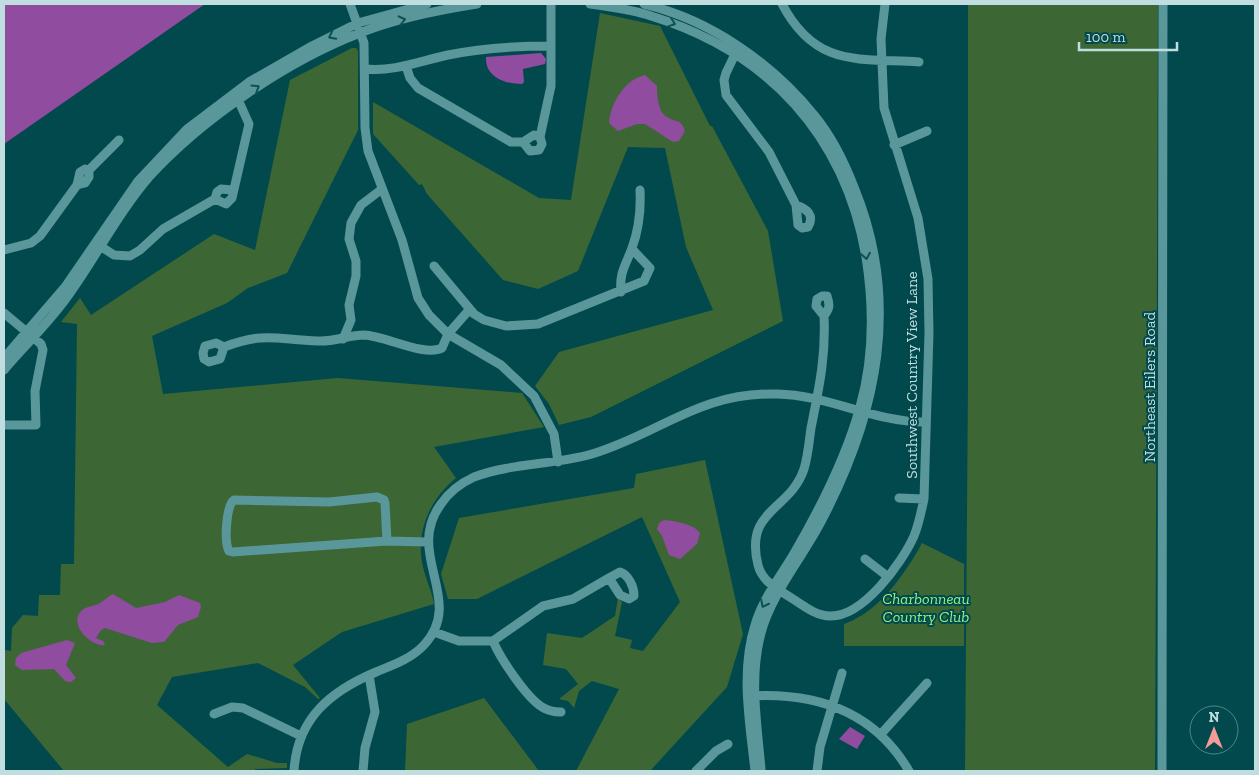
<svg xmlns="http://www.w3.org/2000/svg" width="1259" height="775" font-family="'Zilla Slab',serif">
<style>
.green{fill:#3c6734}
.water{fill:#904c9e}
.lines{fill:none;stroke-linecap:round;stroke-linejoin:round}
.minor{stroke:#59979b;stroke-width:9}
.oneway{stroke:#0b5155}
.labels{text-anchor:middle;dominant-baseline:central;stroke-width:4;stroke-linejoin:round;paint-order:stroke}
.street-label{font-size:16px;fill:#c0dedf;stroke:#02494d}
.park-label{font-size:16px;font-style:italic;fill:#94f383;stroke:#02494d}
</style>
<rect width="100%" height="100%" fill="#02494d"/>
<path class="green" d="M968,4h190l-3,767h-190l3,-387z
M600,13l60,13 50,100h2l56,105 15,90 -192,96 -32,8 -10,-21 -14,-18 24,-34 154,-42 -27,-63 -21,-99 -37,-1 -50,124 -40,18 -35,-9 -76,-86 -5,-10 -3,1 -46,-51v-32l166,96 32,2z
M352,48h4l2,3v79l-71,143 -39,15 -21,15 -75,33 11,58 175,-16 184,15 22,34 -110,20 22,31c-27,22 -41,55 -33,89 3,13 9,24 11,37l-92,28 -49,33 27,33 -2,1 -13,-12 -47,-24 -86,14 -15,28 71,62 19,-13 30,9h10v5l-32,1v2h-191l-60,-72v-49l7,1 1,-23 11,-13 15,1 1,-21h21l1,-31h13l3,-240 -16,-2 19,-24 11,17 123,-81 41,16 35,-170z
M705,460l38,174 -16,53 -77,84h-74l43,-82 -27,-8 -13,10 -5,17 -6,-7 -9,-2 19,-15 -12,-15 -23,-4 4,-32 35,5 33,-22 3,-18 4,4 -7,34 17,4 -2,8 13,3 37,-49 -38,-85 -165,82h-29l-7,-25 18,-56 175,-30 2,-14z
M922,543l42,21v82h-120v-22c35,-12 61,-50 78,-81z
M484,698l55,73h-134l2,-47z"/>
<path class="water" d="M4,4h201l-201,140z
M541,53l5,6 -1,5 -22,5 1,13 -2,2c-17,0 -37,-7 -36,-27z
M645,75l12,11c0,9 1,26 10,31 9,6 14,1 18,14l-6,10 -6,1 -28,-18h-8l-19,7 -9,-8c2,-20 15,-43 36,-48z
M664,520c11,1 30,4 36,13l-3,11 -17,15 -11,-4 -7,-19 -5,-7 2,-6z
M113,594l23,14 29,-6 14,-7 21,8 1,4 -3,10 -20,8 -14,17 -12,1 -47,-15 -4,2 -5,8 7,3 2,4c-12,2 -34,-17 -26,-31 4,-8 14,-7 21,-11 4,-2 8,-7 13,-9z
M67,640l8,3 -9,22 10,13 -5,4 -6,-1 -11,-12 -32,1 -7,-5 1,-7 5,-5z
M850,727l15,9 -8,13 -18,-10z"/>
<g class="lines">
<path class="minor" d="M350,4l14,39 1,85 3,23 34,89 16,58 11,17 19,19 53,31 33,31 20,38 4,28
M590,4c21,3 41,5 61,12 117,36 194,119 215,241 8,51 8,101 -6,150 -14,51 -38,98 -64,143 -14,25 -33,47 -41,75 -15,47 -5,98 0,146
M644,4c67,16 128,59 171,112 18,22 29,45 39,71 47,114 24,225 -31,331 -19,38 -51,74 -62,115 -12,45 -4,90 0,136
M782,4c34,64 76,54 137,58
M738,48l-12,25 -2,7 2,15 43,57 27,53 2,20 4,3 6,-1c7,-12 -1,-18 -12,-22
M406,66l4,12 8,10 93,54h12l11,-7 6,2 2,7 -3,6 -9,1 -7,-9
M365,69c29,3 55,-8 83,-14 34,-7 68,-9 103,-9
M540,137l11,-51v-82
M894,145l33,-14
M89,170l30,-30
M232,190l-11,-1 -4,3 -2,7 11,5 6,-6 17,-74 -13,-29
M97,244l17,11 16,1 10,-6 23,-21 52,-30
M4,250l27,-7 9,-7 37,-51 3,-13 5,-3 4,1v7l-4,6 -8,2
M434,266l40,48 10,6 22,6 32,-2 106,-43 6,-13 -18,-19
M621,292c-2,-20 5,-27 11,-44 7,-19 9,-38 8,-58
M822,296h5c3,9 3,12 -3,20l-8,-10 1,-7z
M4,313l37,31 2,6 -8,41 1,34h-32
M824,316c2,41 -5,72 -13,112 -2,14 -3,28 -7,41 -14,42 -60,40 -46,96 4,17 21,25 35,34 11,7 23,17 37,17 33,1 72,-53 84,-80 5,-12 7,-24 10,-37l5,-166 -1,-54 -10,-61 -34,-110 -3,-69 4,-35
M343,339l8,-19 -2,-15 7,-29v-15l-7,-22 2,-16 10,-18 21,-16
M216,343l8,4 -4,12 -11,3 -5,-3 -1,-6 2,-7z
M224,347c42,-16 54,-7 94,-6 16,1 31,-6 46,-6 22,1 60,22 78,13l6,-14 21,-24
M4,358l61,-71 73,-106 49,-52 62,-47 63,-36 46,-23 69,-19
M4,370c22,-26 47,-49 66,-77 27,-38 49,-81 79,-116 53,-58 138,-116 211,-144 37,-15 78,-23 117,-29
M899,498l25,1
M387,541l-2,-38 -1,-3 -7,-3 -48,5 -95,-2c-8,6 -10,42 -5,51l4,1 154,-11 41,1
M865,559l22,17
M620,572c9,3 14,15 14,24l-5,3 -9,-4 -11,-17z
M434,632l25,9h34l50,-35 30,-7 36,-21
M493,641c7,17 33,56 49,66 6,4 11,5 19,5
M749,696c67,-4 125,15 160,75
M214,714l18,-7 11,1 58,28
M881,734l46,-51
M294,771c3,-53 37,-80 82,-99 17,-7 35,-13 48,-27 42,-45 -20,-91 17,-141 8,-12 20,-21 33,-27 37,-14 80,-12 118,-23 69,-21 107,-62 185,-60 51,1 97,28 147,28
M363,771l2,-23 10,-36 -6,-37
M696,771l20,-20 12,-7
M817,771l3,-24 22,-74
M1162,771l1,-767"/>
</g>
<defs><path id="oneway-chevron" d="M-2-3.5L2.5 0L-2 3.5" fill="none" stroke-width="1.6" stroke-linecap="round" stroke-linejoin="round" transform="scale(1.25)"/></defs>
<g class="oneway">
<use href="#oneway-chevron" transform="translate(402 20) rotate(-14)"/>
<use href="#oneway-chevron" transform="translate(672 23) rotate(19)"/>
<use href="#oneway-chevron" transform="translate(332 36) rotate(153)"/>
<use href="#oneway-chevron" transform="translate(256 88) rotate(-32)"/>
<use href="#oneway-chevron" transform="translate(866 256) rotate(80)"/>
<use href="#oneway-chevron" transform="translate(764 604) rotate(117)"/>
</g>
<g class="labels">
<g class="street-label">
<text transform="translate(911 375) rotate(-90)">Southwest Country View Lane</text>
<text transform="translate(1149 387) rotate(-90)">Northeast Eilers Road</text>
</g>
<g class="park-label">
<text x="926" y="598">Charbonneau<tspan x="926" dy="18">Country Club</tspan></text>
</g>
</g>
<rect width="1259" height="775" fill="none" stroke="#c0dedf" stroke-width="10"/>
<g transform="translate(1214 730)"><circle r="24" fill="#02494d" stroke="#4e8587"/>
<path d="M0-4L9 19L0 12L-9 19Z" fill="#f59b9a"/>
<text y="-8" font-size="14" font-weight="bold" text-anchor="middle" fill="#c0dedf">N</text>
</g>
<path d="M1079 42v8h98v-8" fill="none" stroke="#c0dedf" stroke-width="2.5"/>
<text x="1086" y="42" font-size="15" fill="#c0dedf" stroke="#02494d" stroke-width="4" paint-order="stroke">100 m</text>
</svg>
